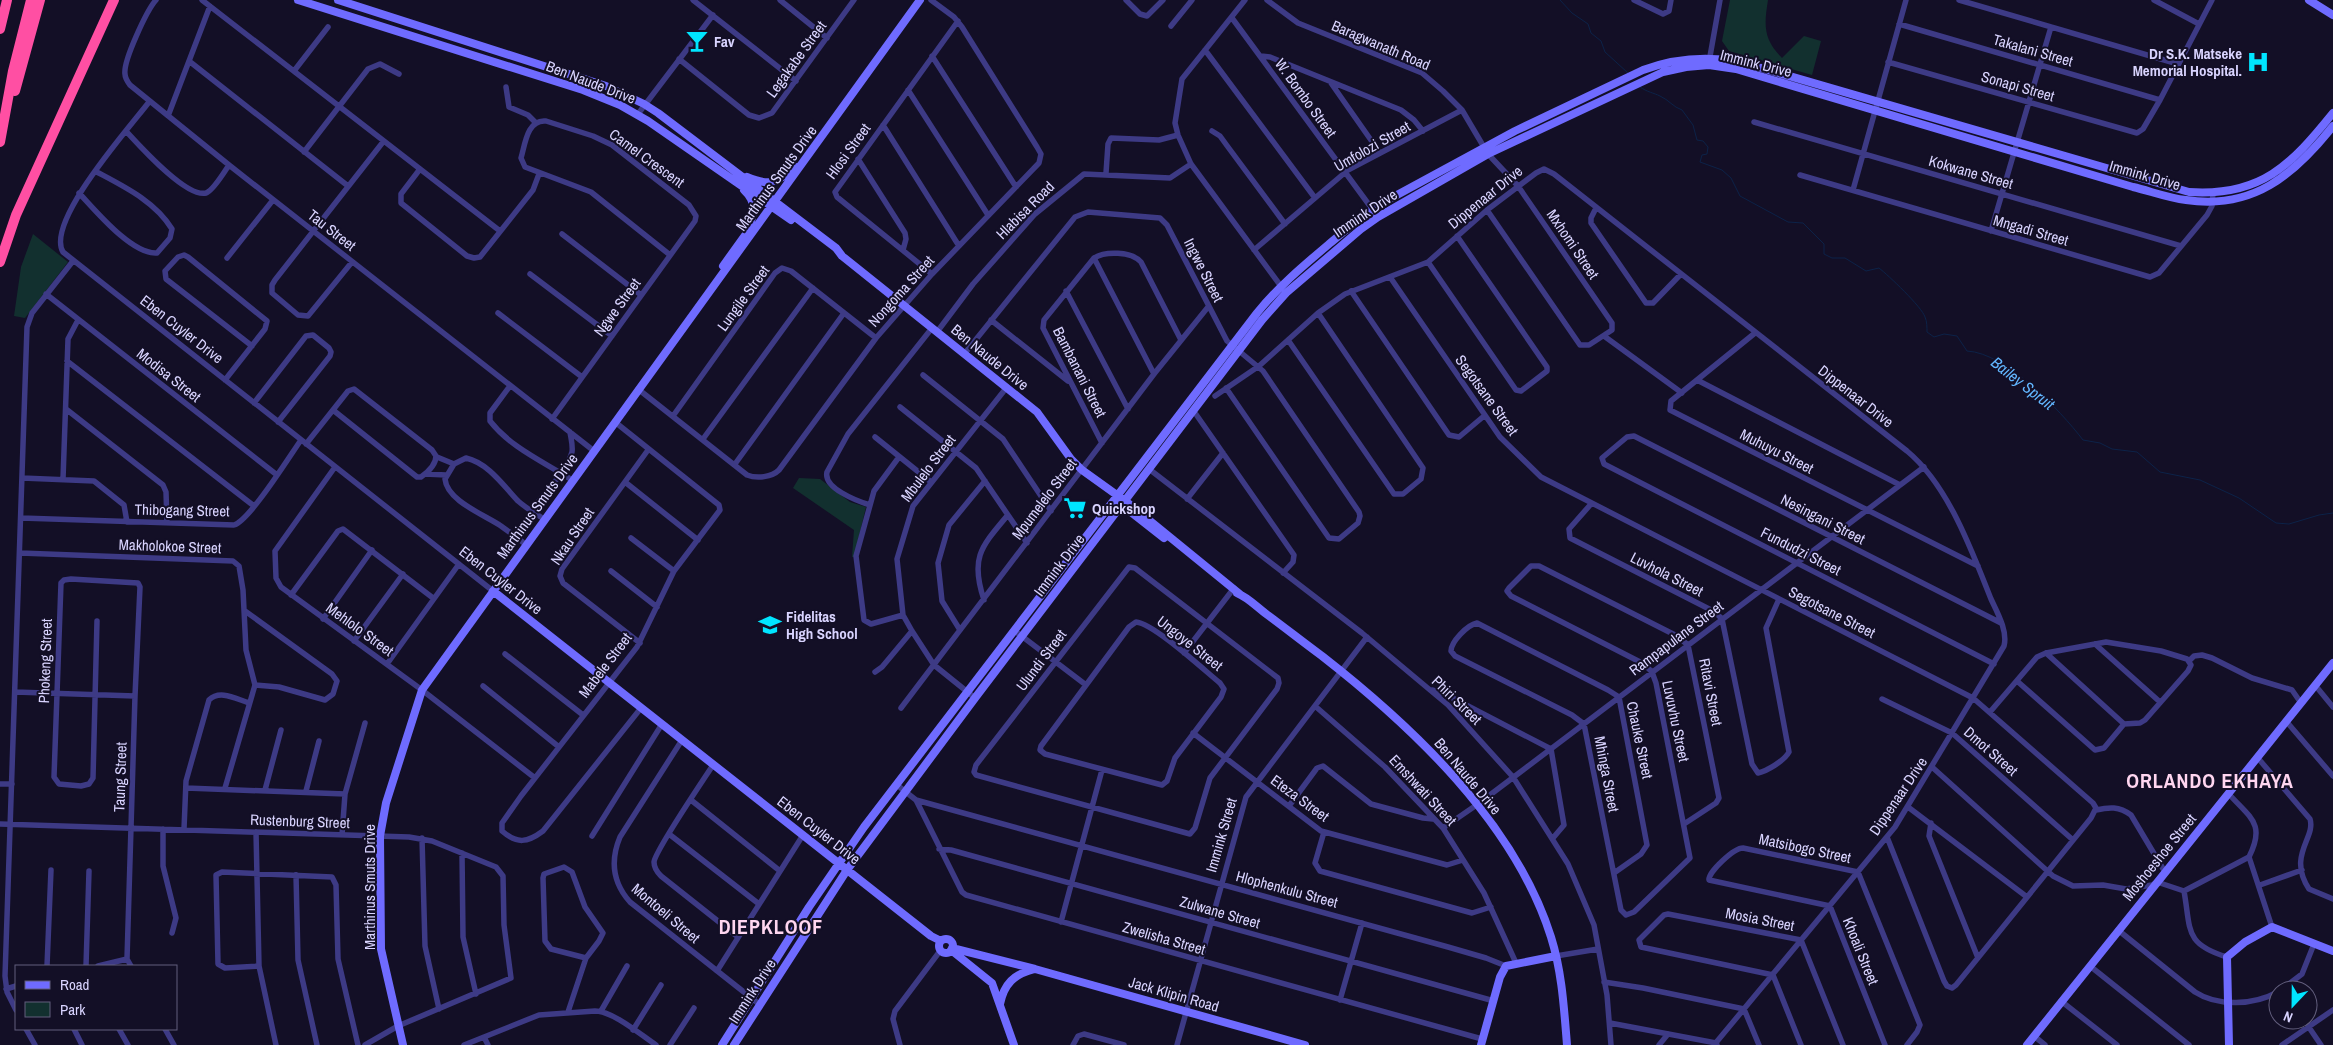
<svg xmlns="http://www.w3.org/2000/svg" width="2333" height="1045" font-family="'Archivo Narrow',sans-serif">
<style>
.green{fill:#12302f}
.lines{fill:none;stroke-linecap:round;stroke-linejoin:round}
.stream{stroke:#0c2248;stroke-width:1}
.street{stroke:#3d3a85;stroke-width:5.5}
.secondary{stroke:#6f6bff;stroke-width:8}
.highway{stroke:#ff4fa3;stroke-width:10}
.labels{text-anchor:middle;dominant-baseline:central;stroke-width:4;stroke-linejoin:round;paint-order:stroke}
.poi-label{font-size:15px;font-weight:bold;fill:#d9d4ff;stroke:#130f26;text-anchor:start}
.street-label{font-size:15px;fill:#d9d4ff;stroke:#130f26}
.water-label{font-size:16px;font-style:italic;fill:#62b6ff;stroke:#130f26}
.district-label{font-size:20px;font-weight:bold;letter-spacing:1px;fill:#ffd6f0;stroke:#130f26}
</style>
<rect width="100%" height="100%" fill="#130f26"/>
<path class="green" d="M1730,0h38c-4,25 -5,39 14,58l22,-22 17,5 -9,34 -83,-24 -7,-10z
M33,234l35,28 -43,56 -11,-2 7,-49z
M799,478l21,1 30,23 16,5 -12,50h-2l2,-27 -61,-42z"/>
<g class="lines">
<path class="stream" d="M1560,0l12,13 16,11 3,9 10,8 4,11 23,21
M1640,87c7,5 14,6 20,9 9,4 13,11 22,14l11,15 4,15 6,1 5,6 -1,7 -5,1 -2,7 22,8 9,8 9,18 48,26 15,1 21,21v10l8,4h13l21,13 13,-3c9,7 43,39 46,49 2,4 2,11 2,15l7,5 10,-3 13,2 10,15c39,2 93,59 116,89l17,3 12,6 25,3 23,20 40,8 39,18 37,25 13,1 30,-9 14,-2"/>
<path class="street" d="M156,0c-9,10 -33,61 -31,74 0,4 2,7 5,11l99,80 365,286
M202,0l298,231
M693,0l103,81
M780,0l47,38
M1126,0l14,14 7,2 16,-16
M1245,0l-63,79 -7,44 3,12 13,29 92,125
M1267,0l31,23 124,50 21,18 19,19 26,44 30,32 94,137v7l-23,15h-9l-93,-135
M1634,0l29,14 6,-3 2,-11
M1959,0l219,64
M2154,0l45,24
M1232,18l146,199
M1899,24l261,76
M1171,26l21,-26
M1205,50l110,148
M932,56l84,131
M1261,56l9,1 131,53 13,10 9,11
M679,59l70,56 10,3 13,-5 82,-113
M189,61l159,125
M1709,62l11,-62
M1888,62l249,71 6,-4 17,-29 52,-100
M294,71l34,-44
M1331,83l49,70
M506,87l3,20 19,8 8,8
M908,90l80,125
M149,102c-19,25 -104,120 -86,150l430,339
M638,114l75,-99
M168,116l42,-110
M1754,122l427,124
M883,125l76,121
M126,131c13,14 60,67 80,62 7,-2 19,-22 23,-28
M1212,131l8,5 8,11 57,77
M304,152l64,-83 12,-5 19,10
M858,159l47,74 1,6 -3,11
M420,169l-19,25v9l66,53 7,2 6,-1 53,-67 6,-16
M1106,173l2,-29 3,-6 48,2 19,-5
M1800,175l350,102 9,-4 48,-58 5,-9 1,-13
M1853,190l53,-190
M79,193c16,17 53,62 78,60l13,-15 2,-9c-17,-28 -49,-43 -77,-58
M1596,208l-5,10v5l55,80h7l28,-29
M1991,231l60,-204
M562,234l79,61
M1254,250l94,-80 114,-60
M227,258l46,-58
M1094,258l60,116
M352,262l-44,54 -10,-1 -26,-22v-8l3,-5 108,-138
M1428,262l88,128 5,1 26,-20v-4l-90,-131
M530,274l82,62
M932,274l-95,-77 -2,-5 123,-171
M1390,277l110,160 41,40 432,221 120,105 3,5 -5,10 -135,167 -4,3 -5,-2 -3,-5 -57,-144
M1066,291l62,118
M1351,291l98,144 10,2 25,-21
M46,294l231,181
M498,313l84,64
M991,320l77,61
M937,332l36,-48 62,-70 49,-40 86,4 21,-14
M1755,333l-84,68 -1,9 308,156
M1604,336l78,57
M1288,340l106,154h9l18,-15 2,-11 -105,-155
M965,353l110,-136 13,-5 72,6 7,7 60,116 36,30 96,141 1,4 -2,7 -19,16 -10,-1 -103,-150
M67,361l187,145
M923,375l80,64 48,72
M225,380l40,-51 2,-8 -79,-64 -4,-2 -6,2 -13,14 1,8 86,67
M1697,380l203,105
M510,386l-20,27v8c21,27 54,41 82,59
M638,389l109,86c10,4 25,2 32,-5l97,-132 56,-64 107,-111 2,-9 -4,-7 -75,-120 -8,-10 -23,-17
M1215,396l44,-30 59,-53 27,-19 83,-32 59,-52 49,-37 8,-4 10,5 353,277c41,34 64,98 84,148 6,13 17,32 13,47l-109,181 -181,218
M254,403l52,-67 7,-1 16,13 2,4 -1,4 -52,66
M900,407l76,61 51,75
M66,409l97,76 3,7 1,31
M1193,410l101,145 -1,7 -10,11
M673,416l102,-143 7,-5 9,3 85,67
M552,419l143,-198 1,-5 -7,-11 -77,-60 -19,-9 -47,-15c-19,-2 -21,24 -25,37l4,9 66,25 79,63
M615,422l104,83 1,5 -46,61 -37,76 -116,149 -19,27v8c15,13 25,12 41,0l98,-123
M875,437l56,45
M703,439l110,-151
M1102,443l-59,-115 1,-8 50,-62c11,-7 37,-7 47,4l40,78
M306,444l42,-53 6,-2 78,61 4,6c0,9 -8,16 -15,21h-4l-84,-67
M437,457l17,7
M899,457l-25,34 -18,65 8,64 7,4 32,-9
M735,464l109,-151
M335,467l-60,84 1,27 5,9 141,103 113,88
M1149,469l213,164 74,62 12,10 65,72 55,87 26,61 13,70 4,50
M425,474l21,1
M22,478l72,3 30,24 3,17
M63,479l5,-140 10,-19
M625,482l73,58
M1187,499l36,-46
M1591,504l-22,25 1,9 145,74 7,7 30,145 6,9c9,-2 26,-12 31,-21l-23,-124 13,-29
M870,505c-13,-4 -47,-17 -43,-33l21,-38 84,-106
M531,511c13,-18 35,-38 41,-59 1,-7 -1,-13 -2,-20
M21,518l213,7c16,-5 55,-68 67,-85
M631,538l43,33
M526,545c-8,-7 -17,-13 -25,-19 -16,-11 -54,-25 -56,-47l9,-15 12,-6c22,5 37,27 52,43 8,7 18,13 26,18
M20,553l213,8 6,5 4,24 3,60 9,35 -30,103
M1129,567l6,1 143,110 1,5 -2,6 -67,89 -15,50 -5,6 -214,-59 -2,-3 2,-7z
M611,571l46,36
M291,595l47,-64 5,-2 90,69
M984,600c-14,-42 -3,-53 23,-84
M245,611l87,63 5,7 -4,13 -8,6 -46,-13 -24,-2
M323,619l49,-69
M97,621l-4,157 -4,6 -8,2 -22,-2 -5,-7 7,-194 3,-3 7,-1 67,4 2,4 -5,109 -8,263 4,7
M1136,622c17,1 68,48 84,61l4,6 -3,8 -46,61 -8,23 -5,4 -117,-31 -5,-4 1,-4 88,-119z
M960,630l-18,-29 -4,-38 11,-38 36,-44
M1015,631l71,54
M354,641l49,-67
M640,643l-77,-60 -3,-7 2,-7 86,-119
M2095,644l65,58
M1184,653l50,-65
M2046,653l78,71
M505,654l78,61
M2189,661l5,-5 8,-1 10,3 40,20 40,12 9,13
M387,664l72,-100
M1994,664l-390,-200 -2,-6 25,-21 7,-1 367,187
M875,672l7,-5 30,-36
M2017,681l78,69 9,-2 20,-24
M2315,685l18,22
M483,686l76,61
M1432,690l13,4 106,55 13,76 -11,13
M15,692l120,4
M975,698l-41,-33 -22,-34 -9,-16 -6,-56 16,-53 94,-119
M1882,699l70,34 121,107
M1315,706l70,61 58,61 41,65 32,70
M901,708l253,-334 54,-67
M1990,712l47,-55 9,-4 60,-11 55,9 26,8 4,6 -3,6 -43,49 -5,3 -16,1
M2286,721l47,55
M1193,733l128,98 126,34 16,-5
M682,740l-62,97c-10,24 -7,46 10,65l129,102
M2257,757l53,62c6,19 -23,36 -1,70l24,10
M713,765c-9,14 -58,86 -59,97 0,6 3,10 7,14l77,61
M1932,767l121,109 20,10 30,-1 23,4 26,-4 5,-3 27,9c7,39 0,53 43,66
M0,784h12
M897,785l19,15 46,92 4,3 516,144
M186,788l159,6
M265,790l16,-60
M306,791l13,-50
M691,800l89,71
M916,800l532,147 38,11 20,8
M1289,806l28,-38 6,-2 48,38 52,14 10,1
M1908,807l119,90
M2096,810c13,-3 23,-4 35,5l34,57
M1931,823l-2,13 49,122
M0,824l409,13 23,4 64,26 7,9 1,49 7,53 -113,48 -33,19
M1443,828l35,-24 446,-337
M163,829v37l13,52 -4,15
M184,829l2,-48 23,-81c11,-11 27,-1 40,3
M256,832l3,134 17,79
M1324,832l-9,31 5,8 152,42 19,-6
M669,834l90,70
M342,835l3,-41 20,-71
M592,836l70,-112
M422,838l3,108 14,63
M939,849l12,1 543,151
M462,853l1,84 13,57
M2249,857l23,70
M1614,873l27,-19 6,-9 -28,-148 -11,-7 -131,-67c-10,2 -26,19 -26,28l4,5 117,59 12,9 37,186 5,5 8,-3 56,-54 -34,-175 -4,-11 -8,-8 -133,-68 -4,-5 2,-3 22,-22h8l138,70 11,9 31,153 -3,5 -32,21
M296,875l2,85 19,85
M2260,885l42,-15
M2184,891l65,-34c17,-34 1,-39 -21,-64
M1061,922l41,-152
M2118,930l77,62c23,15 59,13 83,0
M1556,956l42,-7
M47,966l4,-96
M86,966l3,-95
M98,966l29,-7
M259,966l-34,2 -7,-4 -2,-89 6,-3 110,5 4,8 2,74 20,86
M2090,966l99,79
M717,971l86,-136
M1604,982l39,6 101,21 15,36
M6,989l10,-3
M2281,990l21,-16 12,-30
M1340,1000l22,-77
M2061,1001l56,44
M16,1010l-9,-18 -2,-16 22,-649 5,-14 41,-52
M601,1011l26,-45
M568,1012l18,-54 13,-17 4,-8 -18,-26 -13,-35 -8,-5 -20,7 -1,4 2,63 6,8 35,9
M2304,1020l17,25
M1610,1023l106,20 1,2
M26,1029l9,16
M74,1029l8,16
M119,1029l9,16
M165,1029l9,16
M633,1030l28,-45
M2034,1036l11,9
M484,1037l4,8
M464,1045l75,-30 56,-4c18,0 46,24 61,34
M670,1045l24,-37
M900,1045l-7,-26 2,-8 45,-60
M1073,1045l5,-9 6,-2 40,11
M1177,1045l69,-248 121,-160
M1659,1045l9,-11
M1801,1045l-28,-70 -132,-28 -2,-7 25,-25 4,-1 133,26 42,105
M1885,1045l-55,-139 -121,-26c-1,-8 25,-32 34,-32l115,24 62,153 -3,7 -10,13
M2282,1045l51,-35"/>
<path class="secondary" d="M298,0l285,90 37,15 28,16 143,99
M338,0l268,86 38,18 14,9 178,135 6,8 195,156 34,47 11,11 46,33 113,92
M2309,0l24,15
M747,177c24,10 29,6 48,-10
M744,190c13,12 11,25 3,39
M723,266l28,-39
M1118,502l46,36
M493,591l438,345 10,5
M1237,593c10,4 19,13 28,20 19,14 38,29 57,43 91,71 193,167 229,281 11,35 13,71 16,108
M939 946a7 7 0 1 1 14 0a7 7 0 1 1-14 0Z
M952,948l83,21 270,76
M951,950l41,33 22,62
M1000,1004c4,-20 14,-30 34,-35
M403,1045l-22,-96 -1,-113 6,-33 36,-113 498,-690
M722,1045l87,-138 55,-80 393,-514c21,-26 46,-47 72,-69 18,-15 35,-30 55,-42l131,-71 128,-61c32,-12 65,-14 98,-8l448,130c72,5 102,-27 144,-79
M734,1045l113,-175 128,-172 287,-378 24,-27 75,-64 17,-12 110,-63 175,-82 23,-5 23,-2 27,4 397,118c17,4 35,11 53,13 67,10 108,-25 147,-74
M1481,1045l19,-68 6,-11 50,-10
M2027,1045l306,-382
M2229,1045l-2,-88 18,-15 27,-15 61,24"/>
<path class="highway" d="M0,29l7,-29
M15,91l25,-91
M0,142l13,-71 18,-71
M0,262l16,-47 98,-215"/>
</g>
<defs>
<symbol id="bar-bare" viewBox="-9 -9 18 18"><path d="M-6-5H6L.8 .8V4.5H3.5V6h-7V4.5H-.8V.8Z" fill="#00e5ff" stroke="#130f26" stroke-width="2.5" paint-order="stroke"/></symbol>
<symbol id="hospital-bare" viewBox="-9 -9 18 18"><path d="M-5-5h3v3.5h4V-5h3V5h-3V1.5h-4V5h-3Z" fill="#00e5ff" stroke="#130f26" stroke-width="2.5" paint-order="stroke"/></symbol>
<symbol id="supermarket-bare" viewBox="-9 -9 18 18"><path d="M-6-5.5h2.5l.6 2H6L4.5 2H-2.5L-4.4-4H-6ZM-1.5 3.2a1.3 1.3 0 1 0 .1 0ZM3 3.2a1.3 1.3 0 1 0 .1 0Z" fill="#00e5ff" stroke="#130f26" stroke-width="2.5" paint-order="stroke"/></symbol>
<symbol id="school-bare" viewBox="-9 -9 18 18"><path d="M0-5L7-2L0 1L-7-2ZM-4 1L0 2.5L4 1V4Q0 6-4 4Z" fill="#00e5ff" stroke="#130f26" stroke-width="2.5" paint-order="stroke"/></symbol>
</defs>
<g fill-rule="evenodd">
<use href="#bar-bare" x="681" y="25" width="32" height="32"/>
<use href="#hospital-bare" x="2242" y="46" width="32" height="32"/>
<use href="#supermarket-bare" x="1059" y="492" width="32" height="32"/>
<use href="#school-bare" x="754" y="609" width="32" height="32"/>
</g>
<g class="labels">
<g class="poi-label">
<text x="714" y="41">Fav</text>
<text x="2242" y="53" text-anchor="end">Dr S.K. Matseke<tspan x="2242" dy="17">Memorial Hospital.</tspan></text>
<text x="1092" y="508">Quickshop</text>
<text x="786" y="616">Fidelitas<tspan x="786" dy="17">High School</tspan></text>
</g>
<g class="street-label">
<text transform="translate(1381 45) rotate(23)">Baragwanath Road</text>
<text transform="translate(2033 50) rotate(16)">Takalani Street</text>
<text transform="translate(796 59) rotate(-54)">Legakabe Street</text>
<text transform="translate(1756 63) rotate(14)">Immink Drive</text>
<text transform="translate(591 82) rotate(21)">Ben Naude Drive</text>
<text transform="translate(2018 86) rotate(16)">Sonapi Street</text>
<text transform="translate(1306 98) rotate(54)">W. Bombo Street</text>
<text transform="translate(1372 146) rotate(-30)">Umfolozi Street</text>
<text transform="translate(848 151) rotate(-54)">Hlosi Street</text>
<text transform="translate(647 158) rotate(36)">Camel Crescent</text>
<text transform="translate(1971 172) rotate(16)">Kokwane Street</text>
<text transform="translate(2145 175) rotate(16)">Immink Drive</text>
<text transform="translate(776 178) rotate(-54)">Marthinus Smuts Drive</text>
<text transform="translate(1485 197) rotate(-39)">Dippenaar Drive</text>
<text transform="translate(1025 210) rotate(-45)">Hlabisa Road</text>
<text transform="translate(1365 213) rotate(-34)">Immink Drive</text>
<text transform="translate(332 230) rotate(38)">Tau Street</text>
<text transform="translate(2031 230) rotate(16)">Mngadi Street</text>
<text transform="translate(1573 244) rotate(56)">Mxhomi Street</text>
<text transform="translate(1204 270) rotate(63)">Ingwe Street</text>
<text transform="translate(901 291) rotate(-48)">Nongoma Street</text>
<text transform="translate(743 298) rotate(-54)">Lungile Street</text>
<text transform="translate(617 307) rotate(-54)">Ngwe Street</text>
<text transform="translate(182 329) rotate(38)">Eben Cuyler Drive</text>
<text transform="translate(990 357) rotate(39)">Ben Naude Drive</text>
<text transform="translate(1080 372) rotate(63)">Bambanani Street</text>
<text transform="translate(169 375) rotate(38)">Modisa Street</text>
<text transform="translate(1487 395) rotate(54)">Segotsane Street</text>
<text transform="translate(1856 396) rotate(38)">Dippenaar Drive</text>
<text transform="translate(1777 451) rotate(27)">Muhuyu Street</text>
<text transform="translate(928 468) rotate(-53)">Mbulelo Street</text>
<text transform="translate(1044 499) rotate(-53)">Mpumelelo Street</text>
<text transform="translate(537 506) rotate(-54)">Marthinus Smuts Drive</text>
<text transform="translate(182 510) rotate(1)">Thibogang Street</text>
<text transform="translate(1823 519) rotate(27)">Nesingani Street</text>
<text transform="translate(572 536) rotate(-56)">Nkau Street</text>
<text transform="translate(170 546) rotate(2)">Makholokoe Street</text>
<text transform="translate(1801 551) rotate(27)">Fundudzi Street</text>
<text transform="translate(1059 565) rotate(-53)">Immink Drive</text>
<text transform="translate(1667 574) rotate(27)">Luvhola Street</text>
<text transform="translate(501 580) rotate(38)">Eben Cuyler Drive</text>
<text transform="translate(1832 612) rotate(27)">Segotsane Street</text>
<text transform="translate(360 629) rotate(36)">Mehlolo Street</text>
<text transform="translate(1676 638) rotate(-37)">Rampapulane Street</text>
<text transform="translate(1190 643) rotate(38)">Ungoye Street</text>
<text transform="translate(1041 660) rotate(-53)">Ulundi Street</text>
<text transform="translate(45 661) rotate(-88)">Phokeng Street</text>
<text transform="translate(605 665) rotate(-53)">Mabele Street</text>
<text transform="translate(1711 692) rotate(79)">Ritavi Street</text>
<text transform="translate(1457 700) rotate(44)">Phiri Street</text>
<text transform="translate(1676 721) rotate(78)">Luvuvhu Street</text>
<text transform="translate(1640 740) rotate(78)">Chauke Street</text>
<text transform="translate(1991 751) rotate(41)">Dmot Street</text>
<text transform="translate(1607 774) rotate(79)">Mhinga Street</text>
<text transform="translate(1468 776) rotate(50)">Ben Naude Drive</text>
<text transform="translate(120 777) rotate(-88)">Taung Street</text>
<text transform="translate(1423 790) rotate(47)">Emshwati Street</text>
<text transform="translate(1898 796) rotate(-56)">Dippenaar Drive</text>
<text transform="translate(1300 798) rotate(36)">Eteza Street</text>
<text transform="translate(300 821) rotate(2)">Rustenburg Street</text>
<text transform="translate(819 830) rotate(38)">Eben Cuyler Drive</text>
<text transform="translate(1221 835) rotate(-74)">Immink Street</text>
<text transform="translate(1805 848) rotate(12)">Matsibogo Street</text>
<text transform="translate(2159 857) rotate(-51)">Moshoeshoe Street</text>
<text transform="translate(369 887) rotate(-90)">Marthinus Smuts Drive</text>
<text transform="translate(1287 889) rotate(15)">Hlophenkulu Street</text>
<text transform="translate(1220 912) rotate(16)">Zulwane Street</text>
<text transform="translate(666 913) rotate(40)">Montoeli Street</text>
<text transform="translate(1760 919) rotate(11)">Mosia Street</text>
<text transform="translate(1164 938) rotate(16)">Zwelisha Street</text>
<text transform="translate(1861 951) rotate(68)">Khoali Street</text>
<text transform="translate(752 991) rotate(-57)">Immink Drive</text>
<text transform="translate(1174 994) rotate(16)">Jack Klipin Road</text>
</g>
<g class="water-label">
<text transform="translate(2023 383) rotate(38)">Bailey Spruit</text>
</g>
<g class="district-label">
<text x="2210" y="780">ORLANDO EKHAYA</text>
<text x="771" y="926">DIEPKLOOF</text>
</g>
</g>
<rect x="15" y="965" width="162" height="65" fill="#130f26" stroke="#625e7d"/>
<rect x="25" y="981" width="25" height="8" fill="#6f6bff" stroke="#625e7d"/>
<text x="60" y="990" font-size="15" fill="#d9d4ff">Road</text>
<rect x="25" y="1002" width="25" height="15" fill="#12302f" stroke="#625e7d"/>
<text x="60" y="1015" font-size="15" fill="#d9d4ff">Park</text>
<g transform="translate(2293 1005) rotate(202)"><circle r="24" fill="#130f26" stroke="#625e7d"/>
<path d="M0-4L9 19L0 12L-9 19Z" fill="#00e5ff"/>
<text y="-8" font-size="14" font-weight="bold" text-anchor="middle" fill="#d9d4ff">N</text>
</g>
</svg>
